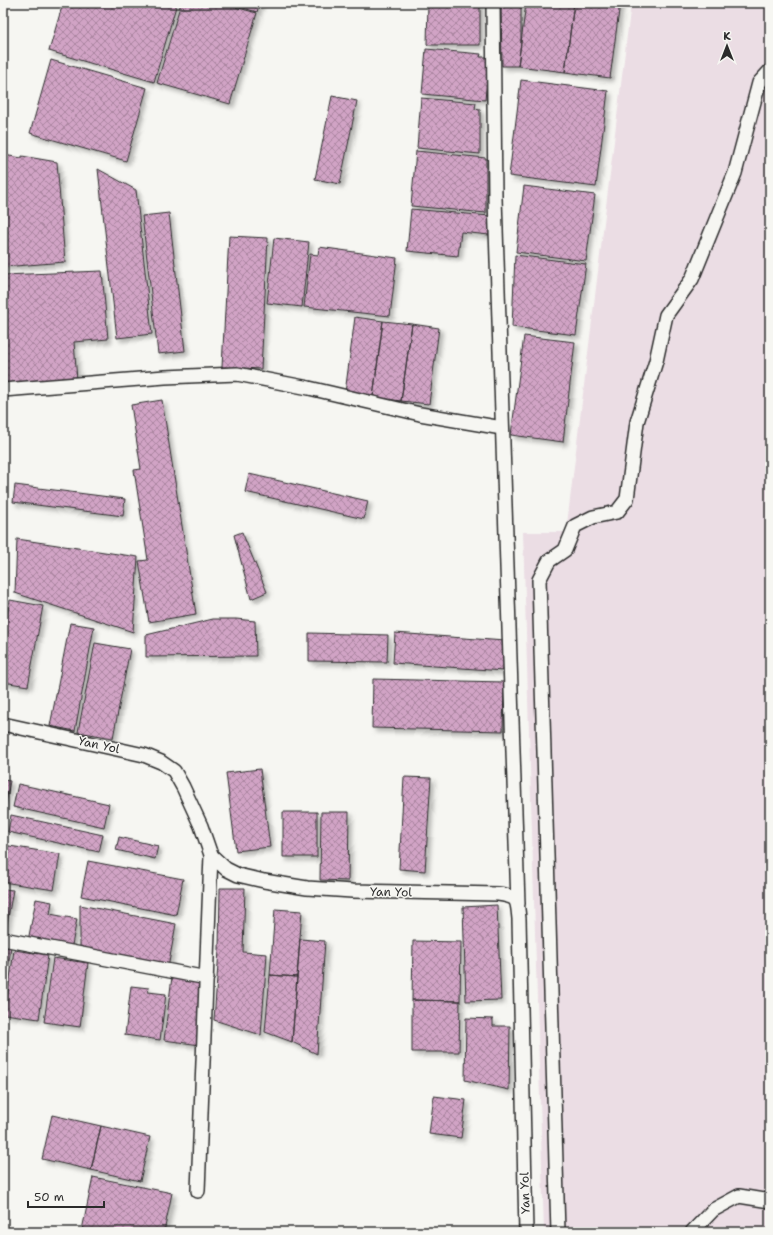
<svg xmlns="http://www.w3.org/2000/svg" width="773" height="1235" font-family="'Shantell Sans',sans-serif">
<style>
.built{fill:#ebdde4}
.building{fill:url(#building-cross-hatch);stroke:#2b2b2b;filter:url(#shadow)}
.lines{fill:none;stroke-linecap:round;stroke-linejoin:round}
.minor-casing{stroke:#2b2b2b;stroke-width:16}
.minor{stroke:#f6f6f2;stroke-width:13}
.labels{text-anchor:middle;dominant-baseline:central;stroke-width:3;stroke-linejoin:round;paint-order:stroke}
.street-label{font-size:12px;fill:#2b2b2b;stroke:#f6f6f2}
</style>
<defs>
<pattern id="building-cross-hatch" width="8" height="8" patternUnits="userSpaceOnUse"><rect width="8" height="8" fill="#d1a3c5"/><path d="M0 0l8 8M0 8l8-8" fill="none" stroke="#aa85a0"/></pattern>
<filter id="shadow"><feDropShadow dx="3.5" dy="3.5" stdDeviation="2" flood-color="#0004"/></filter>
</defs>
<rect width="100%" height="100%" fill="#f6f6f2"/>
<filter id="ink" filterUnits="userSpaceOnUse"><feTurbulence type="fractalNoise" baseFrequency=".025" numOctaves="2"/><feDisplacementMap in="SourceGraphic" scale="8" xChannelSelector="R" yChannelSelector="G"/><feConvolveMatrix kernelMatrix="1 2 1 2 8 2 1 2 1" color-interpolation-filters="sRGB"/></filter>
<g filter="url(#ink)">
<path class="built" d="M631,3h139v1229h-226l-21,-700h43z"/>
<path class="building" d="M63,3h114l-23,79 -105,-31z
M181,3h39l37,10 -27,91 -73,-21z
M226,3h34l-3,9z
M428,3h52v42h-53z
M501,3h20v39l-3,24h-16z
M526,3h48l-9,69 -47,-6z
M574,3h46l-10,75 -45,-6z
M426,49l55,5 -1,3h9l-4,43 -63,-6z
M51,60l96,28 -21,73 -96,-28z
M521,80l87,11 -12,96 -87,-11z
M332,96l25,5 -17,83 -25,-5z
M421,98l55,5 -1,6 5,1v44l-63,-6z
M416,151l70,7v55l-75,-7z
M3,155l19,3v-2l35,6 8,100 -62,5z
M98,169l38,21 16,144 -35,4z
M524,186l71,9 -9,66 -70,-9z
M411,209l79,7 -1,19 -28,-3 -3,24 -51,-5z
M169,213l16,138 -27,3 -16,-138z
M229,236l39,2 -7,131 -39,-2z
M274,238l35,4 -7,65 -35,-4z
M319,247l78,11 -7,58 -86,-9 6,-53 8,1z
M515,255l71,9 -10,71 -64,-8z
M102,271l6,68 -34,3 3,38 -71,5 -3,-32v-78z
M355,317l28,4 -10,76 -28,-4z
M383,321l29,3 -11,77 -28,-4z
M412,324l27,4 -10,76 -28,-3z
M524,336l51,6 -12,100 -52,-7z
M162,400l34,214 -47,8 -10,-61 9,-1 -14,-90 7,-1 -10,-64z
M249,474l119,27 -4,18 -119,-27z
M15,485l110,14 -2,17 -110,-14z
M242,532l25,60 -16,7 -17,-64z
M17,539l121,18 -5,75 -118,-39z
M10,600l33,6 -15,80 -25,-4v-45z
M213,619h23l19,2 1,35 -110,1v-22z
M70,623l24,4 -19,104 -25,-5z
M309,633l79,2 -1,27 -78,-1z
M395,633l110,8 -2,30 -110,-8z
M95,643l35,6 -17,89 -35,-6z
M373,679l131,3 -1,49 -131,-3z
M260,769l10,78 -34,4 -10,-78z
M404,777l27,1 -6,93 -26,-2z
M3,780l7,1 -5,27 -2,-1z
M18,784l91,20 -5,23 -91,-20z
M283,812h34v45h-34z
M321,812h28l-1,69 -28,-1z
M11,815l92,20 -4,17 -91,-20z
M119,837l39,9 -3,13 -39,-9z
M3,845l57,9 -6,36 -51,-8z
M88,861l95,18 -7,36 -95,-19z
M220,888h25l-2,64 24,2 -6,81 -47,-15 5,-70z
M3,889l10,1 -8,45h-2z
M36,899l16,3 -2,12 27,5 -6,31 -43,-9z
M80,905l96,19 -8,44 -88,-17z
M497,905l4,95 -35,1 -3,-94z
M275,909l27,2 -5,66 -27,-2z
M300,939l25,2 -8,113 -25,-12z
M413,941l48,1 -1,59 -48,-1z
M3,945l8,1 -8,62z
M14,950l34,5 -9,64 -34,-5z
M53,958l35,5 -8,64 -36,-5z
M270,975l27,2 -5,65 -27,-10z
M172,977l27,4 4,38 -3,26 -36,-5z
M131,986l18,2 -1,4 18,2 -6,46 -35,-5z
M412,1000l48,1 -1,51h-47z
M466,1018l27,1v7h17l-1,64 -44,-10z
M434,1096l32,4 -5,38 -32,-4z
M52,1115l49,11 -10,44 -49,-11z
M101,1126l49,11 -10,44 -49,-11z
M93,1177l79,16 -8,39h-48l-34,-2z"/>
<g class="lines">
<defs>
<path id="minor" d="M493,3l2,195 23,706
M3,390l162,-13 72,-3 72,14 111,26 82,14
M3,724l141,31 17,7 13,9 9,16 18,39 10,29 15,14 12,6 26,6 43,7 45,3 146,3c20,3 19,5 21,25l7,313
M3,939l204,39
M198,1191l13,-336
M558,1232l-19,-652 10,-19 16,-11 10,-24 18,-9 24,-5 10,-13 10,-77 19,-61 10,-46 26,-36 43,-106 24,-90 11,-12
M692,1232l21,-22 26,-14 31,5"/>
</defs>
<use href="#minor" class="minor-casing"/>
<use href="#minor" class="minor"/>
</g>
</g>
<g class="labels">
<g class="street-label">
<text transform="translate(99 745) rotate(12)">Yan Yol</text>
<text transform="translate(391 892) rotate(1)">Yan Yol</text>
<text transform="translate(525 1193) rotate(-92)">Yan Yol</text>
</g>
</g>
<rect width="773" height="1235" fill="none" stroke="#f6f6f2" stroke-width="16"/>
<rect x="8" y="8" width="757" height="1219" fill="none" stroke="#2b2b2b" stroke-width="1.5" filter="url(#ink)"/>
<g transform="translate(727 46)" stroke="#f6f6f2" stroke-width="3" paint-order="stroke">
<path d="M0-3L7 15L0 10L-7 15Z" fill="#2b2b2b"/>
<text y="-6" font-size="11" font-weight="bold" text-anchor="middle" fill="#2b2b2b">K</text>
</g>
<path d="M28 1201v6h76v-6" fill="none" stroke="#2b2b2b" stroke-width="2"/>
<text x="34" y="1201" font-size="12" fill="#2b2b2b" stroke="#f6f6f2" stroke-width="3" paint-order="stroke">50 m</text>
</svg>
